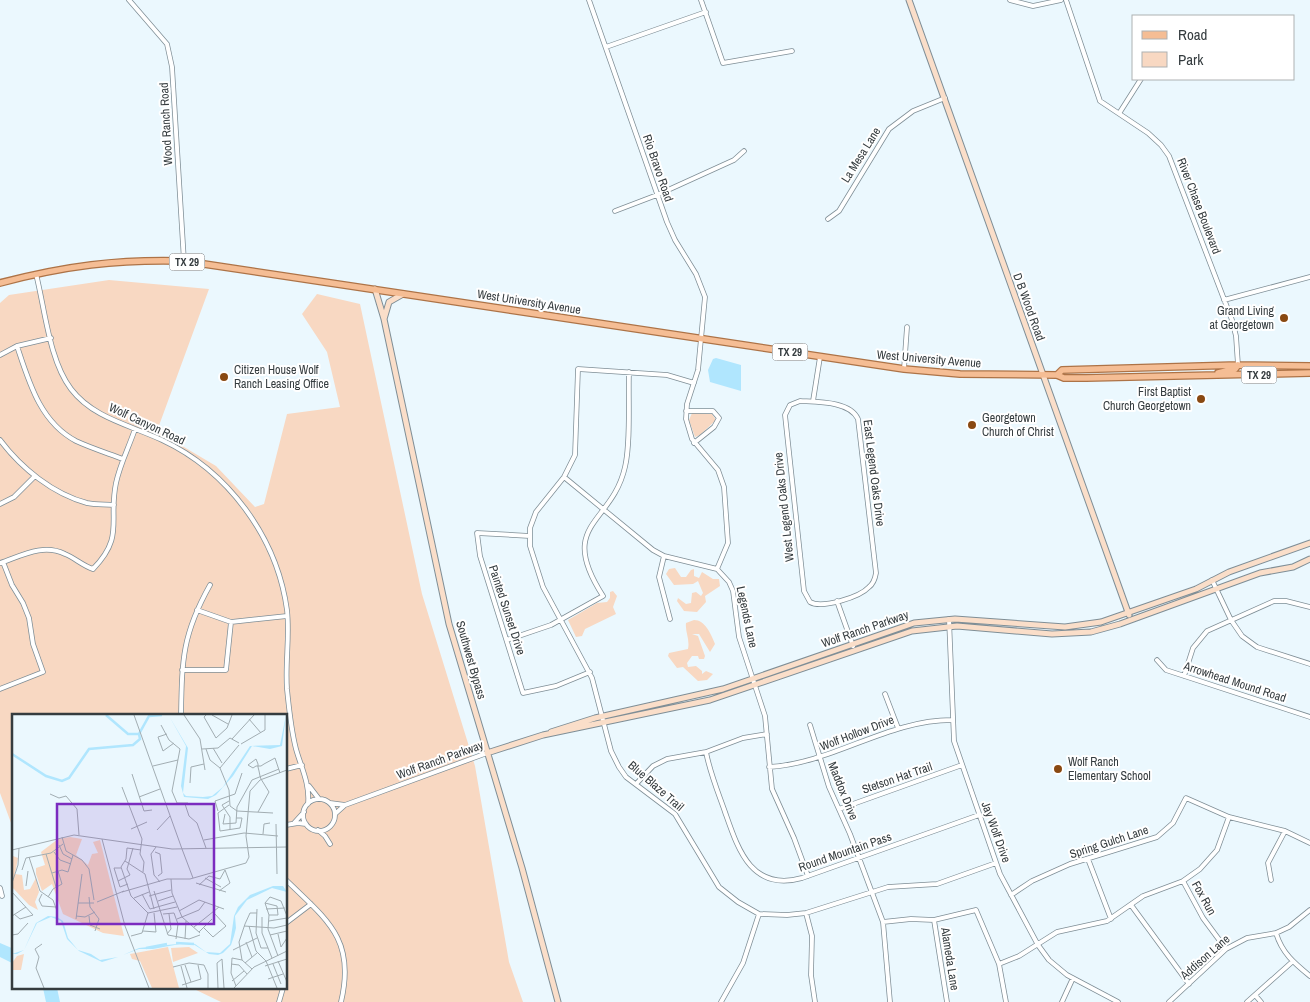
<svg xmlns="http://www.w3.org/2000/svg" width="1310" height="1002" font-family="'Archivo Narrow',sans-serif">
<style>
.green{fill:#f8d8c2}
.water{fill:#b0e6fe}
.lines{fill:none;stroke-linecap:round;stroke-linejoin:round}
.street-casing{stroke:#7f8e96;stroke-width:5.5}
.secondary-casing{stroke:#7f8e96;stroke-width:7}
.primary-casing{stroke:#ad7347;stroke-width:8}
.street{stroke:#fff;stroke-width:4}
.secondary{stroke:#fadec9;stroke-width:5}
.primary{stroke:#f5bd94;stroke-width:5.5}
.poi-dot{fill:#894912;stroke:#fff;stroke-width:2}
.labels{text-anchor:middle;dominant-baseline:central;stroke-width:4;stroke-linejoin:round;paint-order:stroke}
.shield{fill:#fff;stroke:#727679;stroke-width:1}
.shield-label{font-size:11px;font-weight:bold;fill:#353c3f}
.street-label{font-size:12px;fill:#353c3f;stroke:#fff}
.poi-label{font-size:12px;fill:#353c3f;stroke:#fff;text-anchor:start}
.inset-river{fill:none;stroke:#b0e6fe;stroke-width:2.5}
.inset-road{fill:none;stroke:#a2adb2;stroke-width:1}
.view{fill:#7b2cbf;fill-opacity:0.15;stroke:#7b2cbf;stroke-width:2.5}
.inset-edge{fill:none;stroke:#353c3f;stroke-width:2.5}
</style>
<rect width="100%" height="100%" fill="#ebf8fe"/>
<path class="green" d="M109,280l100,9 -52,142 59,35 39,41 9,-3 23,-90 53,-7 -13,-55 -25,-38 15,-20 43,10 62,290 53,172 34,196 14,40h-302l-29,-14h94v-272h-272v115l-14,-38v-490l9,-8z
M692,413l20,1 4,6 -16,15 -5,2 -6,-17z
M675,568l6,9h5l5,-7 3,-1v7l5,2 3,-6 11,7h6l1,7 -15,10 1,6 -9,10 -13,-1 -7,-10 1,-3 8,6 5,-1 1,-10 4,-1 5,4 2,-3 -5,-12 -5,3 -19,1 -8,-11 3,-5z
M613,591l4,5 -4,11 3,7 -31,15 -3,7 -6,1 -8,-17 29,-17 10,-1 3,-4v-6z
M694,620c11,0 17,14 21,24l-5,8 -11,-18h-7l6,2 7,20 -1,3h-5l-1,-3h-6l-5,7 1,4 8,-1 6,5v3l4,-3 7,3 -6,6 -9,1 -15,-14 -6,1 -9,-12 1,-3 19,-4c2,-10 -3,-17 -2,-26z"/>
<path class="water" d="M716,358l25,7v26l-31,-9 -2,-12 5,-11z
M0,943l14,6v15l-14,-7z
M43,988h14l3,14h-14z"/>
<g class="lines">
<defs>
<path id="street" d="M129,0l38,44 5,23 12,194
M589,0l78,222 8,18 21,34 9,23 -7,73 -11,34 -1,15 6,20 26,31 6,17 4,56 -11,26
M701,0l22,63 69,-12
M1010,0l23,6 28,-6
M1066,0l34,101 48,32 13,12 8,11 63,164 4,16 2,29
M606,47l100,-35
M1120,112l21,-33
M615,211l42,-16 77,-35 10,-9
M828,219l11,-8 50,-82 24,-18 32,-13
M36,274c9,35 13,86 35,115 22,29 59,36 91,51 66,31 115,97 125,170 3,26 -2,53 0,79 2,20 4,41 9,60 5,18 14,35 12,55
M1224,300l86,-23
M17,346c12,36 23,76 59,95 15,7 31,12 47,18
M0,355l17,-9 34,-8
M904,369l3,-42
M694,383l-27,-8 -89,-6 -3,86 -11,22 -28,35 -6,16v18l13,41 49,91 19,73 8,16 7,10 49,37 44,73 19,15 21,12 28,1 19,-2 82,-26 49,-3 59,-21
M800,401c17,1 50,0 58,18l18,154c-1,6 -3,11 -7,14 -9,10 -47,22 -59,15l-6,-11 -19,-176 5,-10z
M813,401l7,-44
M686,411h27l6,7 -5,9 -20,16
M0,440c21,28 53,54 87,63 9,2 19,1 27,2
M564,477l89,73 11,6 53,13 12,13 4,9 6,46 26,79 7,73 22,49 14,38
M0,504l14,-7 21,-21
M530,536l-53,-3 3,23 43,137 33,-7 34,-14
M664,556l-5,21 11,42
M0,563c21,-7 43,-20 65,-9 10,4 18,12 28,15 32,-33 15,-48 23,-86 4,-19 13,-36 19,-54
M1212,580l19,40 11,16 15,11 53,17
M837,601l16,45
M197,610l34,12 56,-6
M949,619l5,122 46,133 38,71 11,15 18,15 51,27
M507,640l44,-15 52,-29c-47,-73 9,-71 22,-129 6,-25 3,-69 4,-95
M1157,660l9,10 144,47
M182,670h44l5,-48
M1184,676l9,-28 14,-17 67,-30h12l24,6
M0,689l43,-17 -10,-28 -4,-26 -6,-15 -11,-18 -9,-23
M885,694l13,34
M181,716c1,-56 1,-81 29,-131
M810,725l19,62 21,47 33,88 7,80
M706,752c4,21 12,40 19,60 13,37 26,80 77,66l177,-63
M769,767c65,-4 118,-47 183,-47
M286,769l16,-4
M636,784l17,-18 14,-7 39,-7 37,-14 24,-4
M309,786l10,13
M303 815a16 16 0 1 1 32 0a16 16 0 1 1-32 0Z
M330,803l15,2
M839,809l123,-44
M335,814l10,-9 142,-52
M294,823l10,-11
M286,825l12,-2 8,1
M318,830l7,6 5,8
M1088,859l23,60
M286,880c41,40 70,59 55,122
M1271,880l-3,-17 17,-32
M1183,881l20,37 23,31
M0,888l2,8
M1011,895l21,-14 38,-17 87,-27 16,-14 13,-25 43,19 56,14 25,12
M1131,905l58,79
M806,913l6,23 -1,39 4,27
M934,920l13,82
M883,922l28,-3 23,1 42,-10 23,54 7,38
M286,923l25,-19
M1276,933c6,20 18,30 34,43
M999,964l20,-8 38,-24 50,-11 36,-25 40,-15 17,-12 17,-19 12,-33
M1255,995l6,7
M279,1002l4,-14
M721,1002l22,-39 16,-49
M1062,1002l11,-24
M1169,1002l57,-53 21,-11 29,-5 13,-6 21,-17
M1247,1002l45,-40"/>
<path id="secondary" d="M909,0l220,615
M375,289l9,30 65,305 73,244 36,134
M384,319l5,-17 14,-8
M551,732l44,-14 128,-29 191,-66 41,-4 110,8 36,-5 95,-33 33,-17 81,-29
M487,753l56,-18 167,-35 202,-69 45,-5 95,8 39,-2 29,-8 140,-51 33,-6 17,-8"/>
<path id="primary" d="M0,283c64,-17 118,-24 184,-22l720,108 56,5 97,1 7,3h22l224,-5
M1218,373l17,-4 3,-4
M1057,375l5,-5 176,-5 72,1"/>
</defs>
<use href="#street" class="street-casing"/>
<use href="#secondary" class="secondary-casing"/>
<use href="#primary" class="primary-casing"/>
<use href="#street" class="street"/>
<use href="#secondary" class="secondary"/>
<use href="#primary" class="primary"/>
</g>
<g class="poi-dot">
<circle cx="1284" cy="318" r="5"/>
<circle cx="224" cy="377" r="5"/>
<circle cx="1201" cy="399" r="5"/>
<circle cx="972" cy="425" r="5"/>
<circle cx="1058" cy="769" r="5"/>
</g>
<g class="labels">
<g class="shield">
<rect x="169.5" y="253.5" width="35" height="17" rx="4"/>
<rect x="772.5" y="343.5" width="35" height="17" rx="4"/>
<rect x="1241.5" y="366.5" width="35" height="17" rx="4"/>
</g>
<g class="shield-label">
<text x="187" y="262">TX 29</text>
<text x="790" y="352">TX 29</text>
<text x="1259" y="375">TX 29</text>
</g>
<g class="street-label">
<text transform="translate(166 124) rotate(-93)">Wood Ranch Road</text>
<text transform="translate(861 155) rotate(-58)">La Mesa Lane</text>
<text transform="translate(658 168) rotate(71)">Rio Bravo Road</text>
<text transform="translate(1199 206) rotate(69)">River Chase Boulevard</text>
<text transform="translate(529 302) rotate(9)">West University Avenue</text>
<text transform="translate(1029 307) rotate(70)">D B Wood Road</text>
<text transform="translate(929 359) rotate(5)">West University Avenue</text>
<text transform="translate(147 424) rotate(25)">Wolf Canyon Road</text>
<text transform="translate(874 473) rotate(83)">East Legend Oaks Drive</text>
<text transform="translate(784 507) rotate(-96)">West Legend Oaks Drive</text>
<text transform="translate(507 610) rotate(72)">Painted Sunset Drive</text>
<text transform="translate(747 617) rotate(78)">Legends Lane</text>
<text transform="translate(865 629) rotate(-19)">Wolf Ranch Parkway</text>
<text transform="translate(471 660) rotate(74)">Southwest Bypass</text>
<text transform="translate(1235 682) rotate(18)">Arrowhead Mound Road</text>
<text transform="translate(857 733) rotate(-21)">Wolf Hollow Drive</text>
<text transform="translate(440 760) rotate(-20)">Wolf Ranch Parkway</text>
<text transform="translate(897 778) rotate(-19)">Stetson Hat Trail</text>
<text transform="translate(656 786) rotate(41)">Blue Blaze Trail</text>
<text transform="translate(843 791) rotate(68)">Maddox Drive</text>
<text transform="translate(996 832) rotate(70)">Jay Wolf Drive</text>
<text transform="translate(1109 842) rotate(-18)">Spring Gulch Lane</text>
<text transform="translate(845 852) rotate(-19)">Round Mountain Pass</text>
<text transform="translate(1204 898) rotate(61)">Fox Run</text>
<text transform="translate(1205 957) rotate(-41)">Addison Lane</text>
<text transform="translate(950 959) rotate(81)">Alameda Lane</text>
</g>
<g class="poi-label">
<text x="1274" y="311" text-anchor="end">Grand Living<tspan x="1274" dy="14">at Georgetown</tspan></text>
<text x="234" y="370">Citizen House Wolf<tspan x="234" dy="14">Ranch Leasing Office</tspan></text>
<text x="1191" y="392" text-anchor="end">First Baptist<tspan x="1191" dy="14">Church Georgetown</tspan></text>
<text x="982" y="418">Georgetown<tspan x="982" dy="14">Church of Christ</tspan></text>
<text x="1068" y="762">Wolf Ranch<tspan x="1068" dy="14">Elementary School</tspan></text>
</g>
</g>
<g transform="translate(12 714)">
<rect width="275" height="275" fill="#ebf8fe"/>
<path d="M58,123l12,2 -6,16 12,10 4,-11 6,-1 -5,-11 7,-2 24,96 -21,-3 -40,-19 -11,-30 -10,7 -6,-17v-6l9,-3 -4,-13 17,-13zM1,142l5,2 -3,16 7,1 2,15 6,-1 6,-11 3,14 -4,10 3,8 -9,-5 -17,-18zM156,233l11,41h-27l-12,-27 -8,-2 -2,-5zM177,233l9,6 -25,9 -2,-14zM12,240l-3,16h-9v-7l5,-7z" fill="#f8d8c2"/>
<path d="M274,1l-4,31 -12,3 -18,-3 -19,30 -17,19 -8,4 -24,-2 -3,-11 5,-40 -17,-30 19,32 -5,45 3,3 17,1 9,-1 11,-9 27,-41 30,-1zM261,172h10l4,6 -15,-4 -25,12 -12,16 1,12 -2,8 -3,9 -8,8 -5,2 -9,-1 -16,-10h-13l-27,5h-14l-16,6 16,-7 47,-5 9,1 11,8 14,1 10,-9 4,-28 4,-9 12,-12zM36,202l9,1 6,4 5,17 10,12 13,4 9,6 18,-3 -16,5 -23,-11 -12,-12 -6,-18 -10,-4 -14,6 -13,27 -7,4h-5l12,-4 12,-27z" fill="#b0e6fe"/>
<path class="inset-river" d="M94,1l22,19h11M0,40l34,22 16,5 7,-3 20,-29 44,-4 7,-6 -1,-5 10,-18 13,-1M164,229l18,1M134,234l21,-4"/>
<path class="inset-road" d="M122,1l48,134M172,1l16,24 5,31M194,1l-2,2 12,21 11,-10 5,-13M200,1l16,9M237,5l12,14M149,11l8,15 11,9 -8,42 5,12h11M155,20l-9,3 5,14 11,-8M220,25l22,-24M229,30l24,-14v-15M227,31l-19,23 9,22 1,16 7,5 36,2M201,34l9,15M190,35l16,-1 12,-10 9,5M194,35l4,11 10,8M141,52l25,-6M120,60l12,37 8,-1M178,69l1,-16 13,-3M110,73l20,52 -2,15 4,8 -1,10M38,80l9,4 7,-2 11,13 2,26M127,83l21,-8M217,87l-7,4 8,12v13M173,90l4,12 8,7 9,25M217,91l-11,8 2,18 20,-3 2,-10h-6M206,97l-3,-10 20,-7 7,-21M246,98l11,-20 -8,-13 -1,-3 -1,-5 -1,-4v-3l-2,-5 -8,6 5,3 3,-2h5l3,-2 11,-6 5,15M213,100l-2,10 13,-1 1,-16 15,-27 27,-11M264,110l1,50M119,115l16,-7M145,116l13,-14M251,120l1,-10 6,-1M50,123l4,14 16,9 7,9 5,31M90,125l23,87 24,62M192,126l40,-7 34,3M47,131l4,9 9,5M144,133l-5,7 3,21 6,7M170,135l11,29M0,136l62,-15 98,14 115,-2M129,136l-14,-2 -1,11 -5,8 10,29 17,17 29,-6M42,138l6,8 11,4M143,138l5,2 2,19 -4,3M34,140l10,33M17,143l11,34 13,9 4,11M113,147l20,13 9,35M109,154h-7l6,19 8,-3M10,156l4,-12 25,-5 12,-9M40,159l10,-3 6,2 5,-17M193,164l16,9M159,165l1,14 10,24 18,16M106,167l12,-6 -3,-6 6,-21M0,169l6,-18 1,-17M184,169l30,9M187,171l10,-9 11,3 5,-9M14,172l2,-15M142,177l14,44 21,4 11,-4M207,177l11,-8 -5,-13M0,178l21,23 -13,4 -6,-5M110,178l45,-13h23l56,-16 3,-6 -3,-21 4,-45 10,-11 27,-10M30,180l-3,6 3,6 14,1M130,180l8,15 25,-7M137,182l22,-6M36,183l5,-8 9,-5 -4,-13M77,183l1,10 9,12 -4,12M122,184l15,-6M146,187l15,-5M85,188l27,-11M66,189h16M253,189l12,3 1,9h-9M245,195l-1,24 5,15h7M254,195l19,-1M167,197l20,-11 25,9M151,200l11,-1 4,11 -2,15M257,201l-4,-12 5,-6 11,4 6,15M257,201l-1,14 10,27M0,202l14,-9M64,202l9,1 10,-5M77,202l1,9 10,4M250,203v16l10,25M64,205l6,-45M165,205l22,-9 6,-8M257,207l18,-3M232,212l30,2 13,-3M237,212l7,25 10,10M182,213l25,-20M191,213l10,10 13,-11 -12,-13M131,217l13,1 -2,-19M187,218l13,-13M155,220l4,-5 -2,-15M266,220l3,13 6,-9M0,221l6,-1 10,-11M258,221l17,-4M119,222l11,-3 6,-20M173,225l1,-18M234,228l6,15M30,230l-7,5 4,8 -3,11 8,20M221,236l24,-12M230,246l-3,-18 6,-18 5,-11h7M254,247l11,27M266,247l9,21M233,249l12,-10M219,250l8,1 8,9M261,250l8,20M173,251l6,17M169,252l6,22M253,252l22,-7M161,253l16,-4 15,2 4,9v14M256,265l15,-5M220,267l12,-10M170,271l19,-6 -3,-14M224,272l-5,-13 1,-15 10,2 10,9M206,274l-1,-25 5,-4 2,29M222,274l20,-21 33,-16"/>
<path class="view" d="M45,90h157v120h-157z"/>
<rect width="275" height="275" class="inset-edge"/>
</g>
<rect x="1132" y="15" width="162" height="65" fill="#ffffff" stroke="#aeb1b2"/>
<rect x="1142" y="31" width="25" height="8" fill="#f5bd94" stroke="#aeb1b2"/>
<text x="1178" y="40" font-size="15" fill="#353c3f">Road</text>
<rect x="1142" y="52" width="25" height="15" fill="#f8d8c2" stroke="#aeb1b2"/>
<text x="1178" y="65" font-size="15" fill="#353c3f">Park</text>
</svg>
